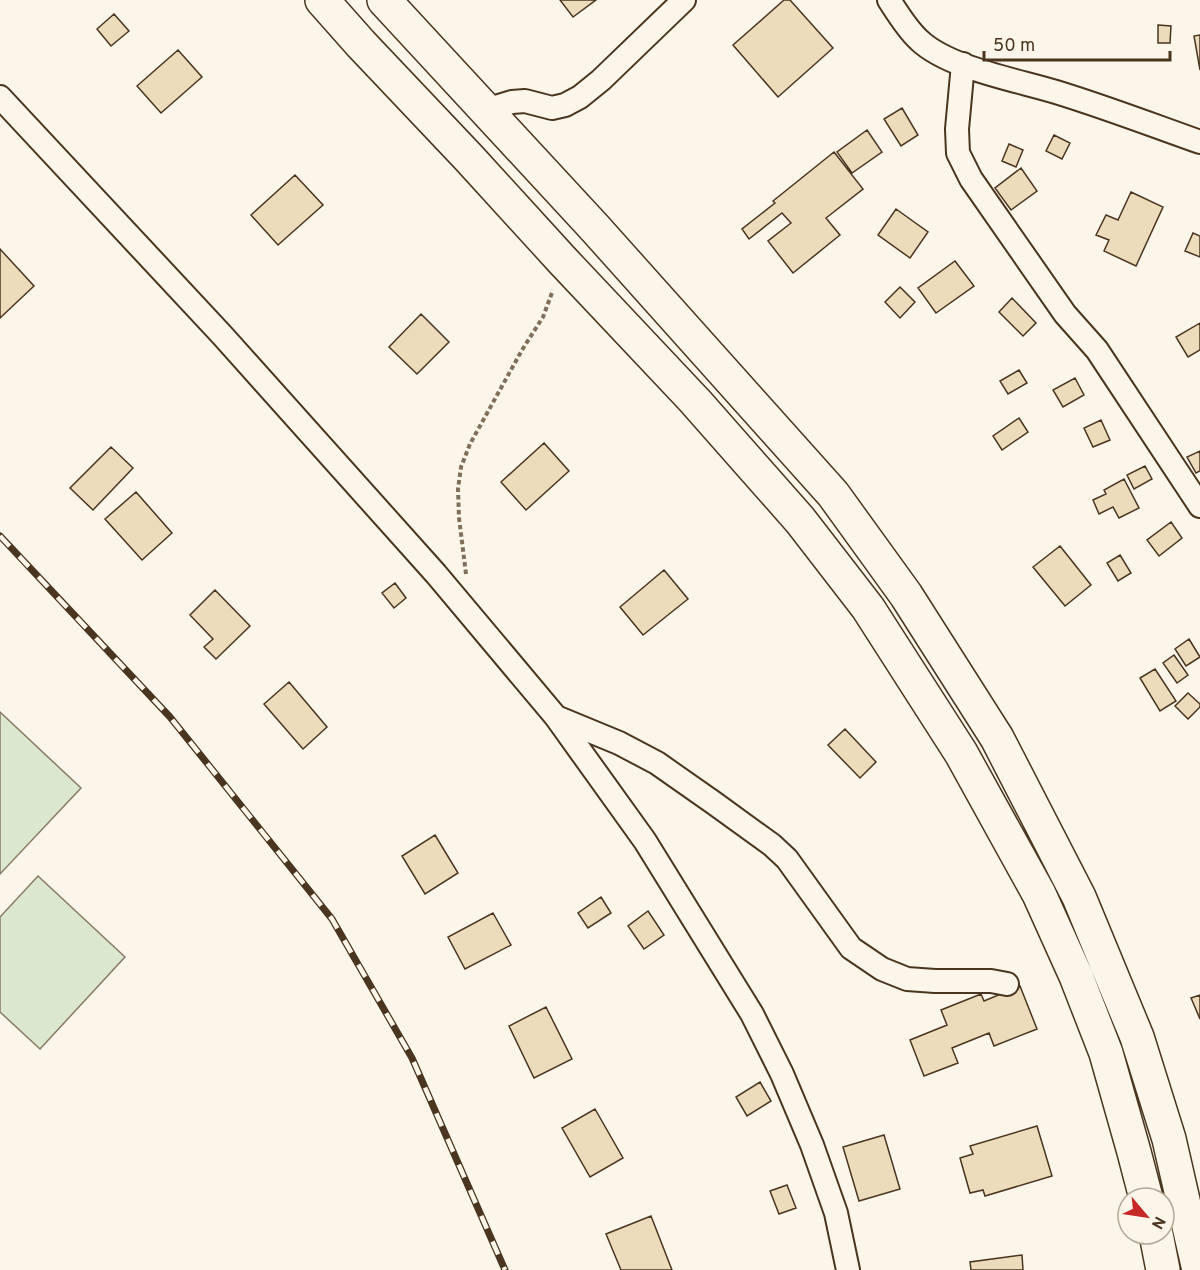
<svg xmlns="http://www.w3.org/2000/svg" width="1200" height="1270" font-family="Overpass,sans-serif">
<style>
.green{fill:#dce7d0;stroke:#887966;stroke-width:1.5}
.building{fill:#ecdcbc;stroke:#4a3520;stroke-width:1.5}
.lines{fill:none;stroke-linecap:round;stroke-linejoin:round}
.minor-casing{stroke:#4a3520;stroke-width:26}
.trunk-casing{stroke:#4a3520;stroke-width:36}
.path{stroke:#7f6f5c;stroke-width:4;stroke-dasharray:4.5 3;stroke-linecap:butt}
.minor{stroke:#fbf6e9;stroke-width:22}
.trunk{stroke:#fbf6e9;stroke-width:33}
.rail-casing{stroke:#4a3520;stroke-width:7}
.rail{stroke:#fbf6e9;stroke-width:4.5;stroke-dasharray:14;stroke-linecap:butt}
</style>
<rect width="100%" height="100%" fill="#fbf6e9"/>
<path class="green" d="M0,712l81,76 -81,86z
M38,876l87,81 -85,92 -40,-37v-95z"/>
<path class="building" d="M560,0h36l-23,17z
M784,0h6l43,48 -55,49 -45,-52z
M114,14l15,17 -18,15 -14,-17z
M1158,25l13,1 -1,17h-12z
M1200,35v35l-6,-34z
M178,50l24,27 -41,36 -24,-27z
M902,108l16,27 -17,11 -17,-27z
M867,130l15,22 -30,21 -15,-21z
M1054,135l16,8 -8,16 -16,-8z
M1009,144l14,6 -7,17 -14,-6z
M834,152l29,37 -37,29 14,17 -47,38 -25,-32 23,-18 -9,-10 -33,26 -7,-10 33,-26 -2,-2z
M1021,168l16,23 -26,19 -16,-22z
M295,175l28,30 -45,40 -27,-30z
M1131,192l32,15 -27,59 -32,-15 5,-11 -13,-5 10,-20 12,5z
M896,209l32,23 -18,26 -32,-23z
M1193,233l7,3v21l-15,-6z
M0,249l34,37 -34,32z
M955,261l19,25 -38,27 -18,-25z
M900,287l15,15 -15,16 -15,-16z
M1012,298l24,25 -13,13 -24,-24z
M421,314l28,28 -32,32 -28,-27z
M1200,323v27l-12,7 -12,-20z
M1019,370l8,13 -19,11 -8,-13z
M1075,378l9,17 -21,12 -10,-17z
M1019,418l9,14 -26,18 -9,-14z
M1101,420l9,20 -17,7 -9,-19z
M544,443l25,28 -43,39 -25,-28z
M111,447l22,21 -40,42 -23,-22z
M1200,451v20l-4,2 -9,-16z
M1145,466l7,13 -18,10 -7,-14z
M1124,479l15,29 -20,10 -6,-11 -14,7 -6,-14 13,-6 -2,-4z
M136,492l36,41 -30,27 -37,-41z
M1171,522l11,16 -23,18 -12,-16z
M1060,546l31,39 -26,21 -32,-39z
M1120,555l11,18 -13,8 -11,-18z
M664,570l24,29 -45,36 -23,-28z
M395,583l11,15 -12,10 -12,-15z
M215,590l35,36 -34,33 -12,-12 9,-8 -23,-24z
M1189,639l11,18 -14,9 -11,-17z
M1174,655l14,20 -11,8 -14,-20z
M1155,669l21,32 -16,10 -20,-33z
M289,682l38,45 -24,22 -39,-45z
M1188,693l12,11v3l-12,12 -13,-13z
M845,729l31,33 -16,16 -32,-33z
M435,835l23,38 -33,21 -23,-38z
M601,897l10,16 -23,15 -10,-15z
M648,911l16,24 -20,14 -16,-23z
M493,913l18,32 -46,24 -17,-32z
M1020,986l17,43 -43,17 -5,-13 -37,15 6,15 -34,13 -14,-36 37,-15 -6,-15 40,-16 3,7z
M1200,995v24l-9,-21z
M546,1007l26,52 -38,19 -25,-52z
M760,1082l11,19 -24,15 -11,-19z
M595,1109l28,49 -33,19 -28,-49z
M1037,1126l15,50 -67,20 -2,-6 -13,3 -10,-35 13,-4 -3,-8z
M884,1135l16,54 -41,12 -16,-54z
M787,1185l9,23 -17,6 -9,-23z
M651,1216l21,54h-51l-15,-36z
M1022,1255l1,15h-52l-1,-8z"/>
<g class="lines">
<defs>
<path id="minor" d="M889,0c9,14 18,29 30,40 29,28 98,40 137,52 49,15 96,33 144,50
M963,64l-6,65 1,24 13,26 94,135 32,36 103,156
M0,97l222,238 214,239 120,143 89,124 107,173 30,60 30,71 24,68 12,57
M486,110l26,-8 13,-1 27,7 13,-3 15,-8 21,-17 83,-80
M556,717l63,26 38,20 57,40 58,42 15,14 64,89 31,21 25,10 28,2h56l16,3"/>
<path id="trunk" d="M322,0l39,44 108,114 94,103 132,140 105,119 68,88 93,145 78,141 37,82 30,77 28,99 12,46
M384,0l210,227 239,267 73,101 91,143 82,159 58,140 32,102 30,131
M1156,1234l7,36"/>
</defs>
<use href="#minor" class="minor-casing"/>
<use href="#trunk" class="trunk-casing"/>
<path class="path" d="M466,574l-7,-56 -1,-29 3,-22 9,-23 52,-94 21,-33 10,-27"/>
<use href="#minor" class="minor"/>
<use href="#trunk" class="trunk"/>
<defs>
<path id="rail" d="M0,536l170,181 162,202 80,139 93,212"/>
</defs>
<use href="#rail" class="rail-casing"/>
<use href="#rail" class="rail"/>
</g>
<g transform="translate(1146 1216) rotate(119)"><circle r="28" fill="#fbf6e9" stroke="#b4a999" stroke-width="1.5"/>
<path d="M0-4.5L10 22L0 15L-10 22Z" fill="#c62828"/>
<text y="-9" font-size="16" font-weight="bold" text-anchor="middle" fill="#4a3520">N</text>
</g>
<path d="M984 51v9h186v-9" fill="none" stroke="#4a3520" stroke-width="3"/>
<text x="993" y="51" font-size="18" fill="#4a3520" stroke="#fbf6e9" stroke-width="4.5" paint-order="stroke">50 m</text>
</svg>
